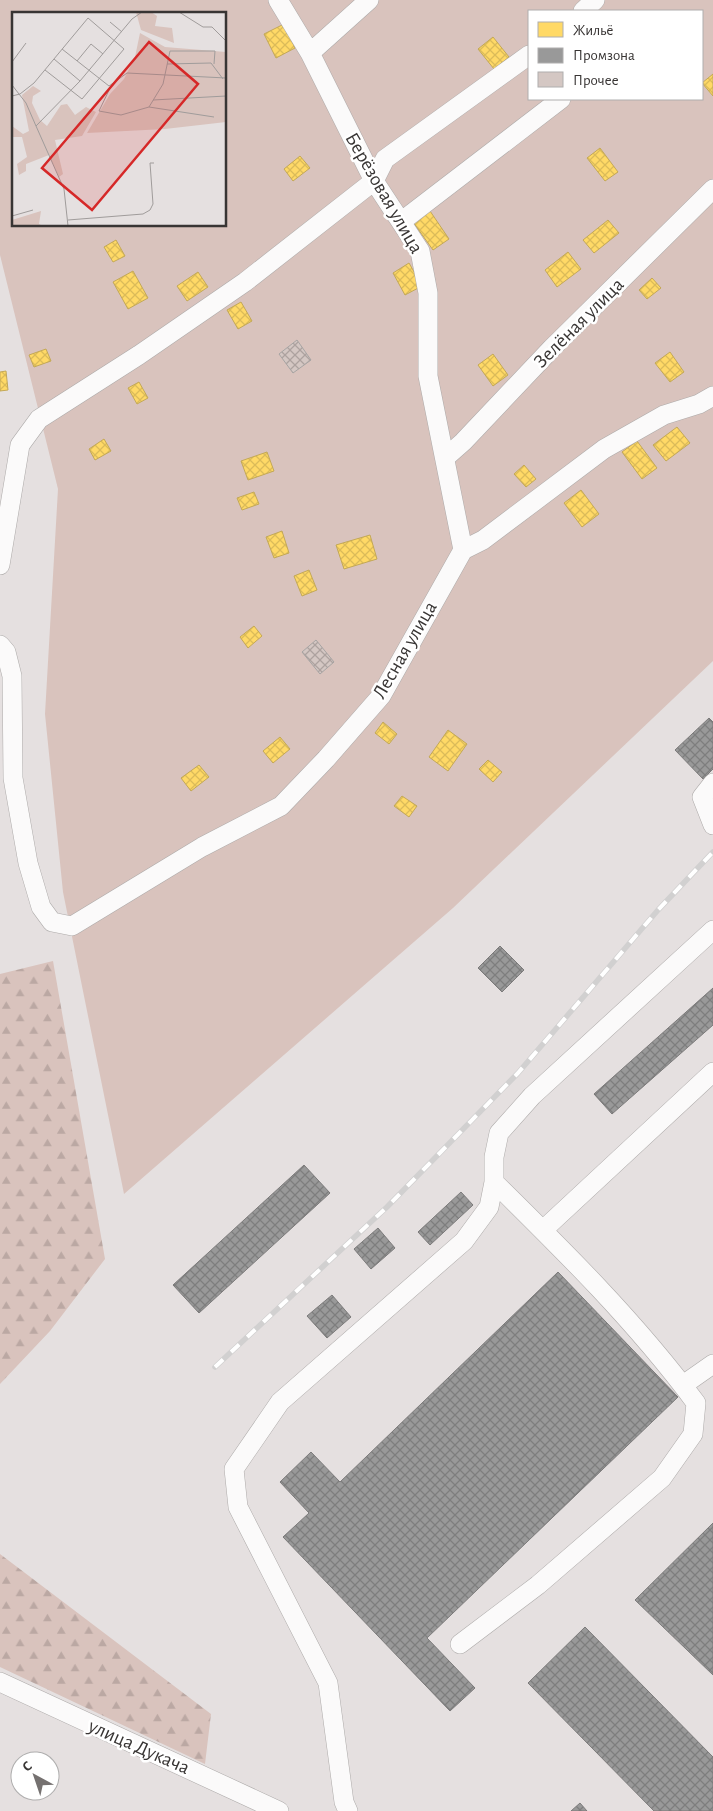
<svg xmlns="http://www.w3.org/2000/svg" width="713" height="1811" font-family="'Alegreya Sans',sans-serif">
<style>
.forest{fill:url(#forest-firs)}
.green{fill:#d9c3bd;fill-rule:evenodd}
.homes{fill:url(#homes-cross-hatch);stroke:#c3a857}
.industry{fill:url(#industry-cross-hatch);stroke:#7c7b7b}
.building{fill:url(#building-cross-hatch);stroke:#a7a4a3}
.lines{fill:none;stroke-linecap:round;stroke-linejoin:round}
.minor-casing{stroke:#adaaa9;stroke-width:20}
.minor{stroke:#fbfafa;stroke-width:19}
.rail-casing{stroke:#d1d0d0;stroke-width:5.5}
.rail{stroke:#fff;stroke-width:4;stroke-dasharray:11;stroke-linecap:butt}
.labels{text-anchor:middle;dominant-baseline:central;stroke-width:5;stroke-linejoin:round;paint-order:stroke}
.street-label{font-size:20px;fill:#383534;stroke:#fff}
.inset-road{fill:none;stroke:#a09c9b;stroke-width:1}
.view{fill:#d62828;fill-opacity:0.15;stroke:#d62828;stroke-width:2.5}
.inset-edge{fill:none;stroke:#383534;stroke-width:2.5}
</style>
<defs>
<pattern id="forest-firs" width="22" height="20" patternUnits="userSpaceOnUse" patternTransform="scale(1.25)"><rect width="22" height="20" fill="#d9c3bd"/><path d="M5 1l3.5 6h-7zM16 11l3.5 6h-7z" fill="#bba8a3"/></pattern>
<pattern id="homes-cross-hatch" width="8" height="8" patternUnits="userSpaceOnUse" patternTransform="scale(1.25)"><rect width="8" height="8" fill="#ffd966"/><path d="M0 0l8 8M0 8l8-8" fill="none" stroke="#dbbb59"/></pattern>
<pattern id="industry-cross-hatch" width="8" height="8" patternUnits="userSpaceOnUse" patternTransform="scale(1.25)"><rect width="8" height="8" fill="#999"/><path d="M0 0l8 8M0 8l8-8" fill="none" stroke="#7e7e7e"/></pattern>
<pattern id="building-cross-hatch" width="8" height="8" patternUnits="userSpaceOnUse" patternTransform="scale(1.25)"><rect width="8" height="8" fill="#d4c7c3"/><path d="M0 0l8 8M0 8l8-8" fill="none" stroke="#ada29f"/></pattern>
</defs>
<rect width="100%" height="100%" fill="#e5e0e0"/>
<path class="forest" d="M53,961l52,298 -55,72 -50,53v-410z
M0,1554l211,160 -6,50 -205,-97z"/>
<path class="green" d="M0,0h713v661l-260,247 -329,286 -61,-302 -18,-178 13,-225 -58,-234zM529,11h173v88h-173zM14,14h211v211h-211z"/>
<path class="homes" d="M284,24l11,24 -19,10 -12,-24z
M493,37l16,20 -15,12 -16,-20z
M713,74v22l-11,-13z
M600,148l18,24 -13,9 -18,-23z
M300,156l10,12 -17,13 -9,-12z
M430,211l19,28 -16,11 -20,-28z
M608,220l11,13 -25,20 -11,-13z
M116,240l9,16 -12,6 -9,-15z
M568,252l13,17 -24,18 -12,-17z
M409,263l13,23 -17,9 -12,-22z
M133,271l15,27 -20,11 -15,-27z
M198,272l10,15 -21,14 -10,-15z
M652,278l9,10 -14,11 -8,-9z
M241,302l11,19 -14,8 -11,-19z
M46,349l5,12 -17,6 -5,-12z
M670,352l14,20 -14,10 -15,-19z
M493,354l15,21 -15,11 -15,-21z
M6,371l2,19 -8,1v-19z
M139,382l9,16 -11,6 -9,-16z
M677,427l13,16 -24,18 -13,-16z
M104,439l7,12 -16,9 -6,-11z
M637,441l20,27 -15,11 -20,-27z
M267,452l7,19 -26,9 -7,-19z
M524,465l12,14 -10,8 -12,-13z
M581,490l18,24 -17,13 -18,-24z
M254,492l5,12 -17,6 -5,-12z
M282,531l7,22 -15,5 -8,-21z
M370,535l7,24 -33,10 -8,-24z
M309,570l8,20 -15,6 -8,-20z
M254,626l8,10 -14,12 -8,-11z
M383,722l14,12 -8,10 -14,-11z
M448,730l19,14 -19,27 -19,-14z
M280,737l10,12 -17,14 -10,-12z
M488,760l14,12 -9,10 -14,-13z
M199,765l10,12 -18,14 -10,-13z
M402,796l15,10 -8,11 -15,-11z"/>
<path class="industry" d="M709,718l4,4v47l-10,10 -28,-29z
M500,946l24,24 -22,22 -24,-24z
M713,988v37l-101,89 -18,-20z
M304,1165l26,28 -131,120 -26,-28z
M461,1192l12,13 -43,40 -12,-13z
M378,1228l17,20 -24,21 -17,-20z
M558,1272l120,125 -251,241 48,50 -25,23 -167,-174 26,-24 -29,-31 31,-30 29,30z
M332,1295l19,22 -24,21 -20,-22z
M713,1523v152l-78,-75z
M585,1627l128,130v54h-59l-126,-128z
M580,1803l7,8h-16z"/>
<path class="building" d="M297,340l14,20 -18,13 -14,-19z
M316,640l18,22 -14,12 -18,-22z"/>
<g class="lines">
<defs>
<path id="minor" d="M278,0l32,53 64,128 46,70 8,42v83l35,174
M583,11l12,-11
M310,53l59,-53
M402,221l159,-122
M446,457l17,-15 89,-94 161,-159
M0,565l20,-120 19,-26 100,-64 106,-73 129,-101 11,-22 144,-104
M0,645l6,7 6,24 1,102 15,85 13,44 11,15 20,4 130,-79 79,-41 45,-47 55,-63 82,-146 20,-10 121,-91 60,-34 35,-11 14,-8
M713,783l-11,14 11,28
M543,1230l170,-158
M683,1385l30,-21
M460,1644l78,-59 124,-107 31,-44 3,-31c-60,-81 -131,-151 -202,-221
M0,1682l279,129
M348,1811l-4,-9 -16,-119 -90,-176 -4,-38 46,-67 184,-161 25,-34 5,-25v-25l5,-24 33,-37 181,-166"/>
</defs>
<use href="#minor" class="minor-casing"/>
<use href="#minor" class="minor"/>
<defs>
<path id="rail" d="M215,1367l172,-160 131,-134 140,-163 55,-58"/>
</defs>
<use href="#rail" class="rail-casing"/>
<use href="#rail" class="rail"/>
</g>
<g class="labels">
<g class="street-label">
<text transform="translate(384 193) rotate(60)">Берёзовая улица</text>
<text transform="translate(579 323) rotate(-45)">Зелёная улица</text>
<text transform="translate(405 650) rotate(-60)">Лесная улица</text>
<text transform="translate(139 1747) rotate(24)">улица Дукача</text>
</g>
</g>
<g transform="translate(12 12)">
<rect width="214" height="214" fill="#e5e0e0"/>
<path d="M124,0h15l6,4 -2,10 17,2 2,15 -33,-13zM21,74l8,5 -8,5 -1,7 8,17 7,6 14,-21 6,-1 8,11 11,-8 10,5 -14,24 -27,4 8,34 -4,3 -10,-22 -23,9v7l-7,4 -2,-11 10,-7 -5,-20h-10v-11l11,8 6,-3 -7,-36z" fill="#d9c3bd"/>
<path d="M29,199l-2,13 4,2h-31v-6z" fill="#d9c3bd"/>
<path d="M128,21l25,14 61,5v70l-61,7 -78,4 23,-39 14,-15 11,-22z" fill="#d9c3bd"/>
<path class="inset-road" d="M167,0l24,15h9l14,14M98,10l12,10M50,37l47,37 18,-13 99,5M42,47l26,22M65,49l14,-17 12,10M0,50l14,-19M155,52l44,-1 12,16M33,58l37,29 42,-50 -36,-31M0,73l14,18 10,23M99,74l-12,25 22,4 28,-8 65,10M0,84l8,-2 14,-11 54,-65M141,88l73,-4M137,95l14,-23 7,-33h45l-1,13M0,204l21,-6M56,208l75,-6 7,-4 3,-6 -3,-41h4M56,214l-4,-37 -28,-63 44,-45 52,-62 10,-7"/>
<path class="view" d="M137,30l49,42 -106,126 -50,-42z"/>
<rect width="214" height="214" class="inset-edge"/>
</g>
<rect x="528" y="10" width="175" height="90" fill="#ffffff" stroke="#afaeae"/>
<rect x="538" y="22" width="25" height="15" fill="#ffd966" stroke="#afaeae"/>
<text x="573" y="35" font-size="15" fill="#383534">Жильё</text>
<rect x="538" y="48" width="25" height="15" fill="#999999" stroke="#afaeae"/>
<text x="573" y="60" font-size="15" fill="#383534">Промзона</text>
<rect x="538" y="72" width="25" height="15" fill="#d4c7c3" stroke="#afaeae"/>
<text x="573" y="85" font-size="15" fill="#383534">Прочее</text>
<g transform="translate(35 1776) rotate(320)"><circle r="24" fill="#ffffff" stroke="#afaeae"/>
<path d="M0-4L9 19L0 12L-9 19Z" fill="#757170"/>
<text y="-8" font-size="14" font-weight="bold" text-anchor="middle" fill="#383534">С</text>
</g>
</svg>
